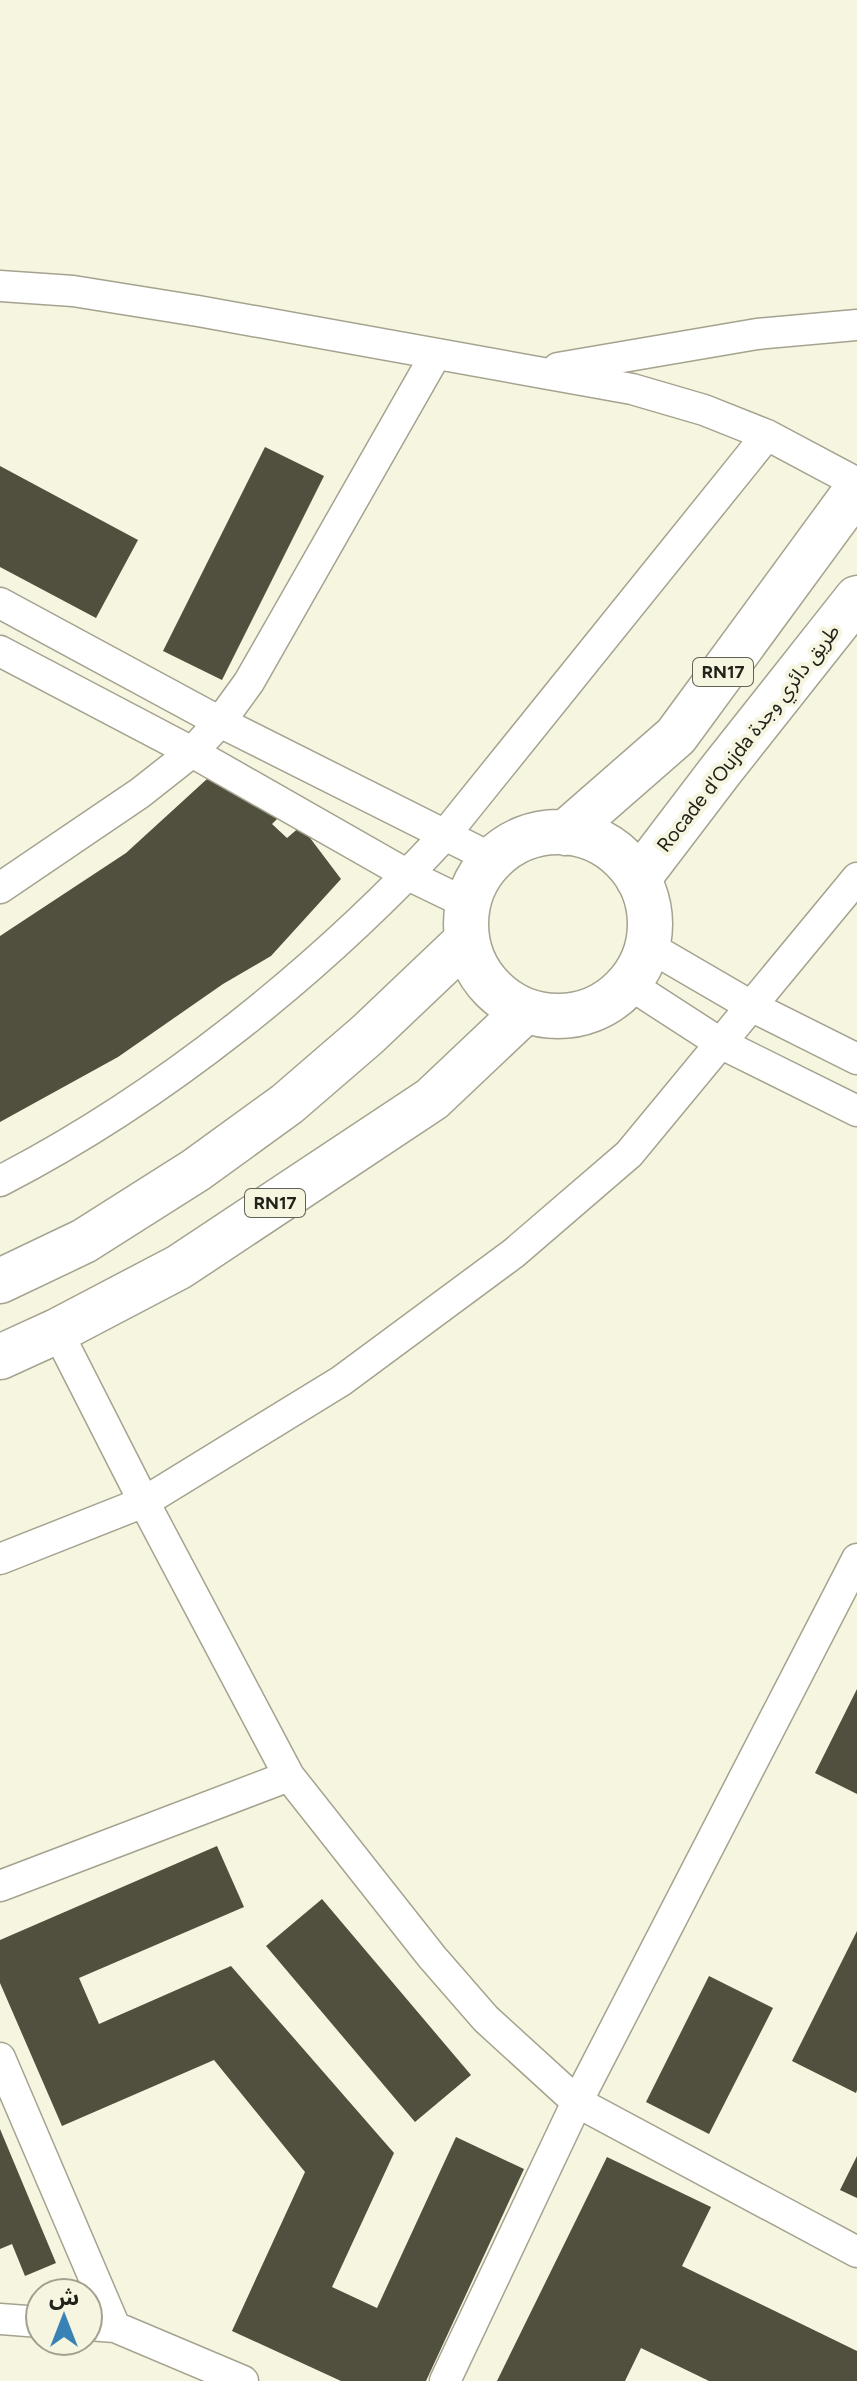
<svg xmlns="http://www.w3.org/2000/svg" width="857" height="2381" font-family="Figtree,'Noto Sans Arabic',sans-serif">
<style>
.building{fill:#514f3d}
.lines{fill:none;stroke-linecap:round;stroke-linejoin:round}
.street-casing{stroke:#a5a38f;stroke-width:33}
.highway-casing{stroke:#a5a38f;stroke-width:47}
.street{stroke:#fff;stroke-width:30}
.highway{stroke:#fff;stroke-width:44}
.labels{text-anchor:middle;dominant-baseline:central;stroke-width:8;stroke-linejoin:round;paint-order:stroke}
.shield{fill:#f6f5df;stroke:#626155;stroke-width:2}
.shield-label{font-size:18px;font-weight:bold;fill:#23221a}
.street-label{font-size:20px;fill:#23221a;stroke:#f6f5df}
</style>
<rect width="100%" height="100%" fill="#f6f5df"/>
<path class="building" d="M265,447l59,29 -102,204 -59,-29z
M0,466l138,74 -42,78 -96,-51z
M207,779l75,35 -10,10 15,14 14,-12 40,53 -70,77 -48,28 -105,73 -118,65v-186l126,-83z
M857,1689v105l-42,-21z
M217,1846l27,61 -165,71 20,46 132,-58 163,187 -62,134 45,21 79,-171 68,32 -98,212h-85l-109,-50 73,-159 -91,-112 -152,66 -62,-143v-43z
M322,1899l149,176 -56,47 -149,-176z
M857,1931v159l-1,3 -64,-32z
M709,1976l64,32 -64,126 -63,-32z
M0,2129l56,134 -31,13 -13,-32 -12,5z
M857,2156v42l-17,-8z
M607,2157l104,50 -29,59 175,85v30h-148l-68,-33 -16,33h-128z"/>
<g class="lines">
<defs>
<path id="street" d="M0,286l73,5 125,20 434,78 72,21 63,25 90,48
M558,368l199,-34 100,-9
M0,603l220,119 273,137
M0,651l192,101 216,123 60,29
M0,888l140,-95 52,-41 28,-30 29,-40 187,-328
M648,946l103,60 106,53
M629,984l91,59 137,68
M0,1181c163,-84 320,-211 444,-345l323,-401
M57,1331l87,171 145,274 143,181 54,62 91,83 280,150
M0,1559l144,-57 197,-121 173,-128 115,-99 228,-276
M0,1886l289,-110
M0,2058l115,269
M0,2319l40,3
M88,2325l27,2 128,54
M445,2381l132,-279 280,-543"/>
<path id="highway" d="M466 924a92 92 0 1 1 184 0a92 92 0 1 1-184 0Z
M565,833l111,-97 181,-247
M638,879l83,-109 136,-172
M0,1281l84,-40 112,-71 91,-66 80,-69 100,-95
M0,1357l57,-26 122,-64 253,-168 93,-88"/>
</defs>
<use href="#street" class="street-casing"/>
<use href="#highway" class="highway-casing"/>
<use href="#street" class="street"/>
<use href="#highway" class="highway"/>
</g>
<g class="labels">
<g class="shield">
<rect x="693" y="658" width="60" height="28" rx="6"/>
<rect x="245" y="1189" width="60" height="28" rx="6"/>
</g>
<g class="shield-label">
<text x="723" y="672">RN17</text>
<text x="275" y="1203">RN17</text>
</g>
<g class="street-label">
<text transform="translate(748 738) rotate(-52)">Rocade d'Oujda طريق دائري وجدة</text>
</g>
</g>
<g transform="translate(64 2317)"><circle r="38" fill="#f6f5df" stroke="#a2a190" stroke-width="2"/>
<path d="M0-6L14 30L0 20L-14 30Z" fill="#3882b5"/>
<text y="-12" font-size="22" font-weight="bold" text-anchor="middle" fill="#23221a">ش</text>
</g>
</svg>
